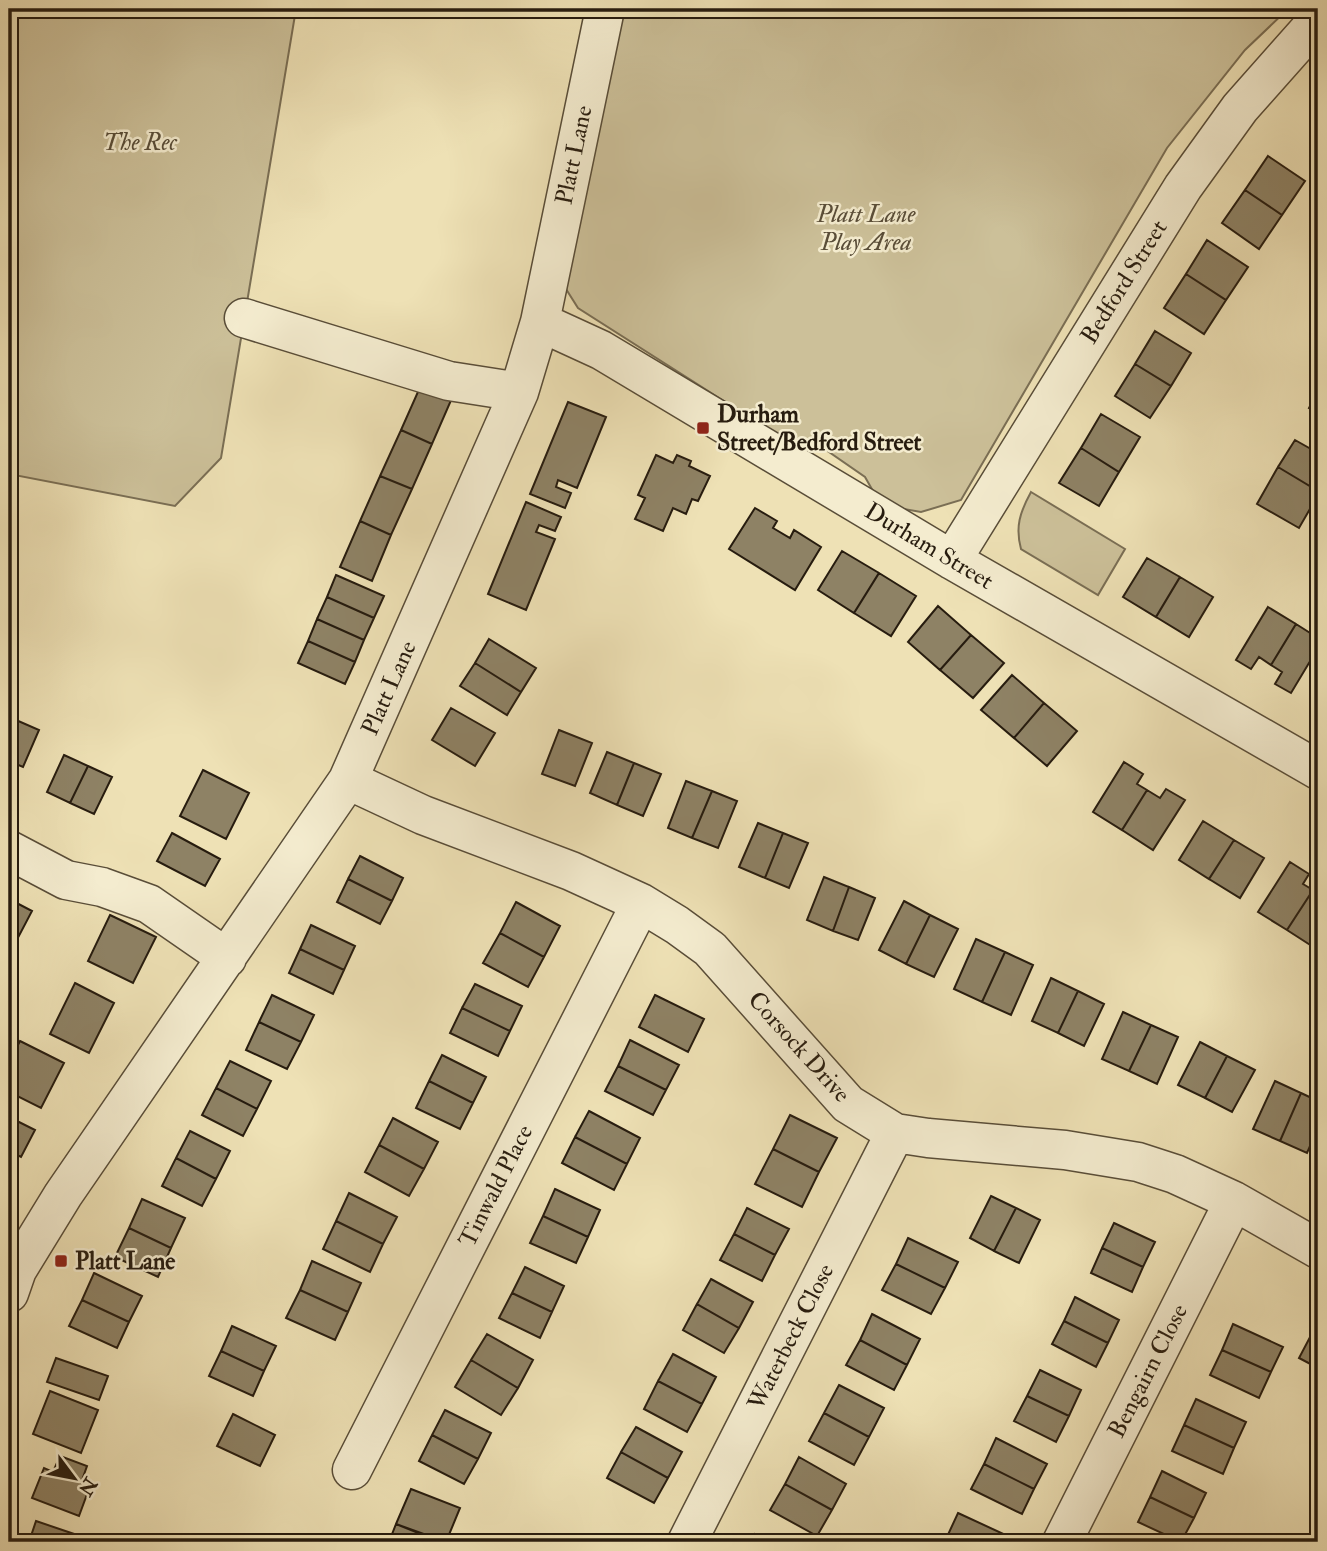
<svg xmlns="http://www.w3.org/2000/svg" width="1327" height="1551" font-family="'IM FELL Double Pica',serif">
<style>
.green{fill:#ccc099;stroke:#7a6e54;stroke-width:2}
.building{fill:#8e8265;stroke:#271c0f;stroke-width:2}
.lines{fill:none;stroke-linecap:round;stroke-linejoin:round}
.minor-casing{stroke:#594d38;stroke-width:41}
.minor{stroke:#f4eccf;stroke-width:38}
.poi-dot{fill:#8f2418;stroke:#f4eccf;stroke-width:2.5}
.labels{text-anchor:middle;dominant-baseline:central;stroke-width:5;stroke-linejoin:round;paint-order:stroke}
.park-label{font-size:24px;font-style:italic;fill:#594d38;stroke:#f4eccf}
.street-label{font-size:24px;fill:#271c0f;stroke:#f4eccf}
.poi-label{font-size:24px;font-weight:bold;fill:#271c0f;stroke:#f4eccf;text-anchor:start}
</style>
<rect width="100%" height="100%" fill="#eee1b5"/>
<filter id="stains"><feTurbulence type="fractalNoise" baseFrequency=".00286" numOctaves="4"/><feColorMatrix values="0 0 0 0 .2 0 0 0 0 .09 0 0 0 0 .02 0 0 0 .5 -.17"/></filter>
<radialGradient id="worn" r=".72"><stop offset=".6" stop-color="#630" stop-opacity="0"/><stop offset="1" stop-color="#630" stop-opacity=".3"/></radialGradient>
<path class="green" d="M9,9h287l-75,449 -46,48 -166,-32z
M611,9h677l-43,41 -78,98 -206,352 -40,12 -40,-7 -16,-28 -52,-36 -28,-1 -207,-132 -17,-27z
M1031,492l94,57 -27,46 -77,-46c-6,-22 -1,-37 10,-57z"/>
<path class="building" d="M1268,156l37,25 -23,34 -37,-25z
M1245,190l37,25 -23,34 -37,-26z
M1207,240l41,27 -22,33 -40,-26z
M1186,274l40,26 -22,34 -40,-26z
M1155,331l36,22 -20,33 -36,-22z
M1135,364l36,22 -21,32 -35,-22z
M421,385l31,13 -20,46 -31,-14z
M1318,391v22l-9,-5z
M568,402l38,15 -29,71 -19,-8 -2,7 15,6 -6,15 -35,-14z
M1101,414l39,23 -21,35 -38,-24z
M401,430l31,14 -20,45 -32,-13z
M1295,440l23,13v38l-40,-24z
M1081,448l38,24 -20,34 -40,-23z
M656,455l17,8 4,-8 14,6 -2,5 21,10 -12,25 -6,-2 -6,15 -13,-6 -10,23 -28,-12 10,-21 -7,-3z
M1278,467l40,24v4l-19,33 -42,-24z
M380,476l32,13 -21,46 -31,-14z
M526,502l35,15 -6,14 -16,-6 -3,7 19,7 -29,71 -38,-16z
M755,508l22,13 -4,7 17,10 4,-8 27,17 -26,43 -66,-41z
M360,521l31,14 -19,46 -32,-14z
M842,551l37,22 -25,40 -36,-23z
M1147,558l33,19 -24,40 -33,-20z
M879,573l37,23 -25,40 -37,-23z
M336,575l48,21 -10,22 -47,-21z
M1180,577l33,20 -24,40 -33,-20z
M327,597l47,21 -10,22 -47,-21z
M938,606l33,29 -31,35 -32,-28z
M1268,607l28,17 -25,41 -12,-8 -8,12 -15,-9z
M317,619l47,21 -9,22 -47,-21z
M1296,624l22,14v10l-27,45 -16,-9 7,-12 -11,-7z
M971,635l33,28 -31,35 -33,-28z
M489,639l47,29 -15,24 -46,-29z
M308,641l47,21 -10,22 -47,-21z
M475,663l46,29 -14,23 -47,-29z
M1012,675l32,28 -30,35 -33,-28z
M1044,703l33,28 -30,35 -33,-28z
M451,708l44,25 -20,33 -43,-26z
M16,720l23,10 -16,37 -14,-6v-26z
M559,730l33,13 -17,43 -33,-12z
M607,752l27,11 -17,42 -27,-12z
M64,755l24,11 -18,37 -23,-11z
M1124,762l19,12 -6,10 10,6 -25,40 -29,-18z
M634,763l27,11 -18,42 -26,-11z
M88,766l24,11 -18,37 -24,-11z
M203,770l46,23 -23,46 -46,-23z
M686,781l26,10 -20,47 -24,-10z
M1166,789l19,11 -32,50 -31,-20 25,-40 13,8z
M712,791l25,10 -19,47 -26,-10z
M1203,821l31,19 -25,39 -30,-19z
M758,823l25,10 -18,45 -26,-11z
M172,833l48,26 -15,27 -48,-25z
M783,833l25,10 -19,45 -24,-10z
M1234,840l30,18 -24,40 -31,-19z
M360,856l43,22 -11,23 -44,-22z
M1290,862l19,12 -6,10 10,6 -26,40 -29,-18z
M824,877l25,10 -16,44 -26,-11z
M348,879l44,22 -12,23 -43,-22z
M849,887l26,11 -17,42 -25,-9z
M1313,890l5,4v56l-31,-20z
M9,899l23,12 -21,40 -2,-1z
M904,901l26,14 -24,49 -27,-14z
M516,902l44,24 -16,31 -44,-24z
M110,915l46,22 -23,46 -45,-22z
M930,915l28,14 -24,48 -28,-13z
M311,925l44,21 -11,24 -44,-21z
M500,933l44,24 -16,30 -45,-24z
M976,939l29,13 -23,50 -28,-13z
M300,949l44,21 -11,24 -44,-21z
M1005,952l28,13 -22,50 -29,-13z
M1051,978l27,13 -20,42 -26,-12z
M75,983l39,20 -25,50 -39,-19z
M475,984l47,22 -12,25 -48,-23z
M1078,991l26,13 -20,42 -26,-13z
M272,995l42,20 -13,27 -42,-20z
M655,995l49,24 -16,33 -49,-25z
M462,1008l48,23 -12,25 -48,-23z
M1123,1012l28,13 -22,46 -27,-12z
M259,1022l42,20 -14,27 -41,-19z
M1151,1025l27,12 -21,47 -28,-13z
M630,1040l49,25 -13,25 -48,-24z
M20,1041l44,22 -23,45 -32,-16v-30z
M1200,1042l27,14 -22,42 -27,-13z
M442,1055l44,22 -13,26 -44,-22z
M1227,1056l28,14 -23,42 -27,-14z
M230,1061l41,20 -14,28 -41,-21z
M618,1066l48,24 -13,25 -48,-24z
M429,1081l44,22 -13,26 -44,-21z
M1275,1081l26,12 -21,48 -27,-12z
M216,1088l41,21 -14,27 -41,-21z
M1301,1093l17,8v27l-11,25 -27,-12z
M589,1111l51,27 -13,26 -52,-27z
M790,1115l47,23 -18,34 -46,-23z
M9,1117l26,13 -14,27 -12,-6z
M393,1118l45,24 -14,27 -45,-24z
M190,1131l40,20 -14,28 -40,-21z
M575,1137l52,27 -13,26 -52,-27z
M379,1145l45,24 -15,27 -44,-24z
M773,1149l46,23 -17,35 -47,-23z
M176,1158l40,21 -14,27 -40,-20z
M555,1189l45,21 -12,27 -45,-21z
M349,1193l48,24 -14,27 -47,-23z
M991,1196l25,12 -22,43 -24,-13z
M142,1199l43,19 -14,30 -42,-20z
M747,1208l42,21 -14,26 -41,-21z
M1016,1208l24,12 -21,43 -25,-12z
M543,1216l45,21 -12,26 -46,-20z
M336,1221l47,23 -13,28 -47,-23z
M1114,1223l41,19 -12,25 -41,-19z
M129,1228l42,20 -13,29 -43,-20z
M734,1234l41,21 -13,26 -42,-21z
M908,1238l50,24 -13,26 -49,-24z
M1102,1248l41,19 -11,25 -41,-19z
M312,1261l49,22 -13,29 -48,-22z
M896,1264l49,24 -14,26 -49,-24z
M525,1267l39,19 -12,26 -40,-19z
M94,1273l48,23 -13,26 -47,-22z
M711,1279l42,23 -14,26 -42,-24z
M300,1290l48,22 -13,28 -49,-22z
M512,1293l40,19 -12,26 -41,-20z
M1075,1297l44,23 -11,23 -44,-22z
M82,1300l47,22 -12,26 -48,-22z
M697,1304l42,24 -15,25 -41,-23z
M872,1314l48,25 -13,26 -47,-25z
M1064,1321l44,22 -12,24 -44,-23z
M1318,1322v46l-19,-10z
M1233,1324l50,23 -12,25 -49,-22z
M232,1326l44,20 -12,25 -43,-20z
M487,1334l46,26 -15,28 -47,-28z
M860,1340l47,25 -13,25 -48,-25z
M1222,1350l49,22 -12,26 -49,-23z
M221,1351l43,20 -11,25 -44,-20z
M673,1354l43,23 -14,27 -44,-23z
M56,1358l52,18 -9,24 -52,-18z
M471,1360l47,28 -17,27 -46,-28z
M1040,1370l41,20 -12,26 -42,-20z
M658,1381l44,23 -15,28 -43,-23z
M839,1385l45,23 -15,29 -45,-24z
M50,1391l48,19 -17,43 -48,-19z
M1027,1396l42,20 -13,26 -42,-21z
M1196,1399l50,23 -12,26 -50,-23z
M445,1410l46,23 -13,26 -46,-24z
M824,1413l45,24 -15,28 -45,-24z
M233,1414l42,21 -15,31 -43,-20z
M1184,1425l50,23 -11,26 -51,-23z
M636,1427l46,25 -14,26 -47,-26z
M432,1435l46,24 -14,25 -45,-23z
M996,1438l51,26 -13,25 -50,-25z
M621,1452l47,26 -14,25 -47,-25z
M60,1456l27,10 -6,17 9,3 -11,30 -47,-18 12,-30 9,4z
M799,1457l47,27 -14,26 -47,-26z
M984,1464l50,25 -12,25 -51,-25z
M1162,1471l44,22 -12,25 -44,-21z
M785,1484l47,26 -15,26 -47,-26z
M411,1489l49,19 -14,34 -50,-18z
M1150,1497l44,21 -13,24 -43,-20z
M958,1513l52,24 -2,5h-55l-7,-3z
M36,1521l44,15 -2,6h-49z
M396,1524l45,18h-52z
M755,1534l18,8h-21z"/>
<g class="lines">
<defs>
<path id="minor" d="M244,318l205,63 70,11
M540,322l61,28 351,210 366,210
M952,560l231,-373 57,-79 78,-88
M348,780l75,35 148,56 70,32 36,22 33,24 138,155 47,29 33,5 137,12 73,12 37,12 59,27 84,48
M9,850l57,30 36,7 47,17 78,54
M9,1293l8,-23 46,-75 285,-415 171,-388 21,-70 65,-313
M352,1470l289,-567
M687,1542l208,-409
M1062,1542l172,-341"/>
</defs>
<use href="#minor" class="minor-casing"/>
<use href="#minor" class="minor"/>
</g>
<g class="poi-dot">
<rect x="696" y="421" width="14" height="14" rx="3.5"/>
<rect x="54" y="1254" width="14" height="14" rx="3.5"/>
</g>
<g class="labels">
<g class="park-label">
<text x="140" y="142">The Rec</text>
<text x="866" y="214">Platt Lane<tspan x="866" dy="28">Play Area</tspan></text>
</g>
<g class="street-label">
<text transform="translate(574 155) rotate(-78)">Platt Lane</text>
<text transform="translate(1124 282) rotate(-58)">Bedford Street</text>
<text transform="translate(929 546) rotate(31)">Durham Street</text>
<text transform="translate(389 688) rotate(-66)">Platt Lane</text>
<text transform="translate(799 1047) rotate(48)">Corsock Drive</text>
<text transform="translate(496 1186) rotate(-63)">Tinwald Place</text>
<text transform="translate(791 1337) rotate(-63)">Waterbeck Close</text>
<text transform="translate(1148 1371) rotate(-63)">Bengairn Close</text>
</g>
<g class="poi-label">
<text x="717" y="414">Durham<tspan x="717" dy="28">Street/Bedford Street</tspan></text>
<text x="75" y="1261">Platt Lane</text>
</g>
</g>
<rect width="1327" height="1551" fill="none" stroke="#eee1b5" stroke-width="35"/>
<rect x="10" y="10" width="1306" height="1530" fill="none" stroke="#271c0f" stroke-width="3.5"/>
<rect x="18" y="18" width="1292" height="1516" fill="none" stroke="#271c0f" stroke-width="2"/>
<g transform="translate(74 1478) rotate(122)" stroke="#f4eccf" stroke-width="5" paint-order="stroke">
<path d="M0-5L12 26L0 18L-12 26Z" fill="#271c0f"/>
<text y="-10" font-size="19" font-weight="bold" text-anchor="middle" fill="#271c0f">N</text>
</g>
<rect width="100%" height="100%" filter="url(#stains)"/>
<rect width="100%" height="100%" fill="url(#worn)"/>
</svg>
